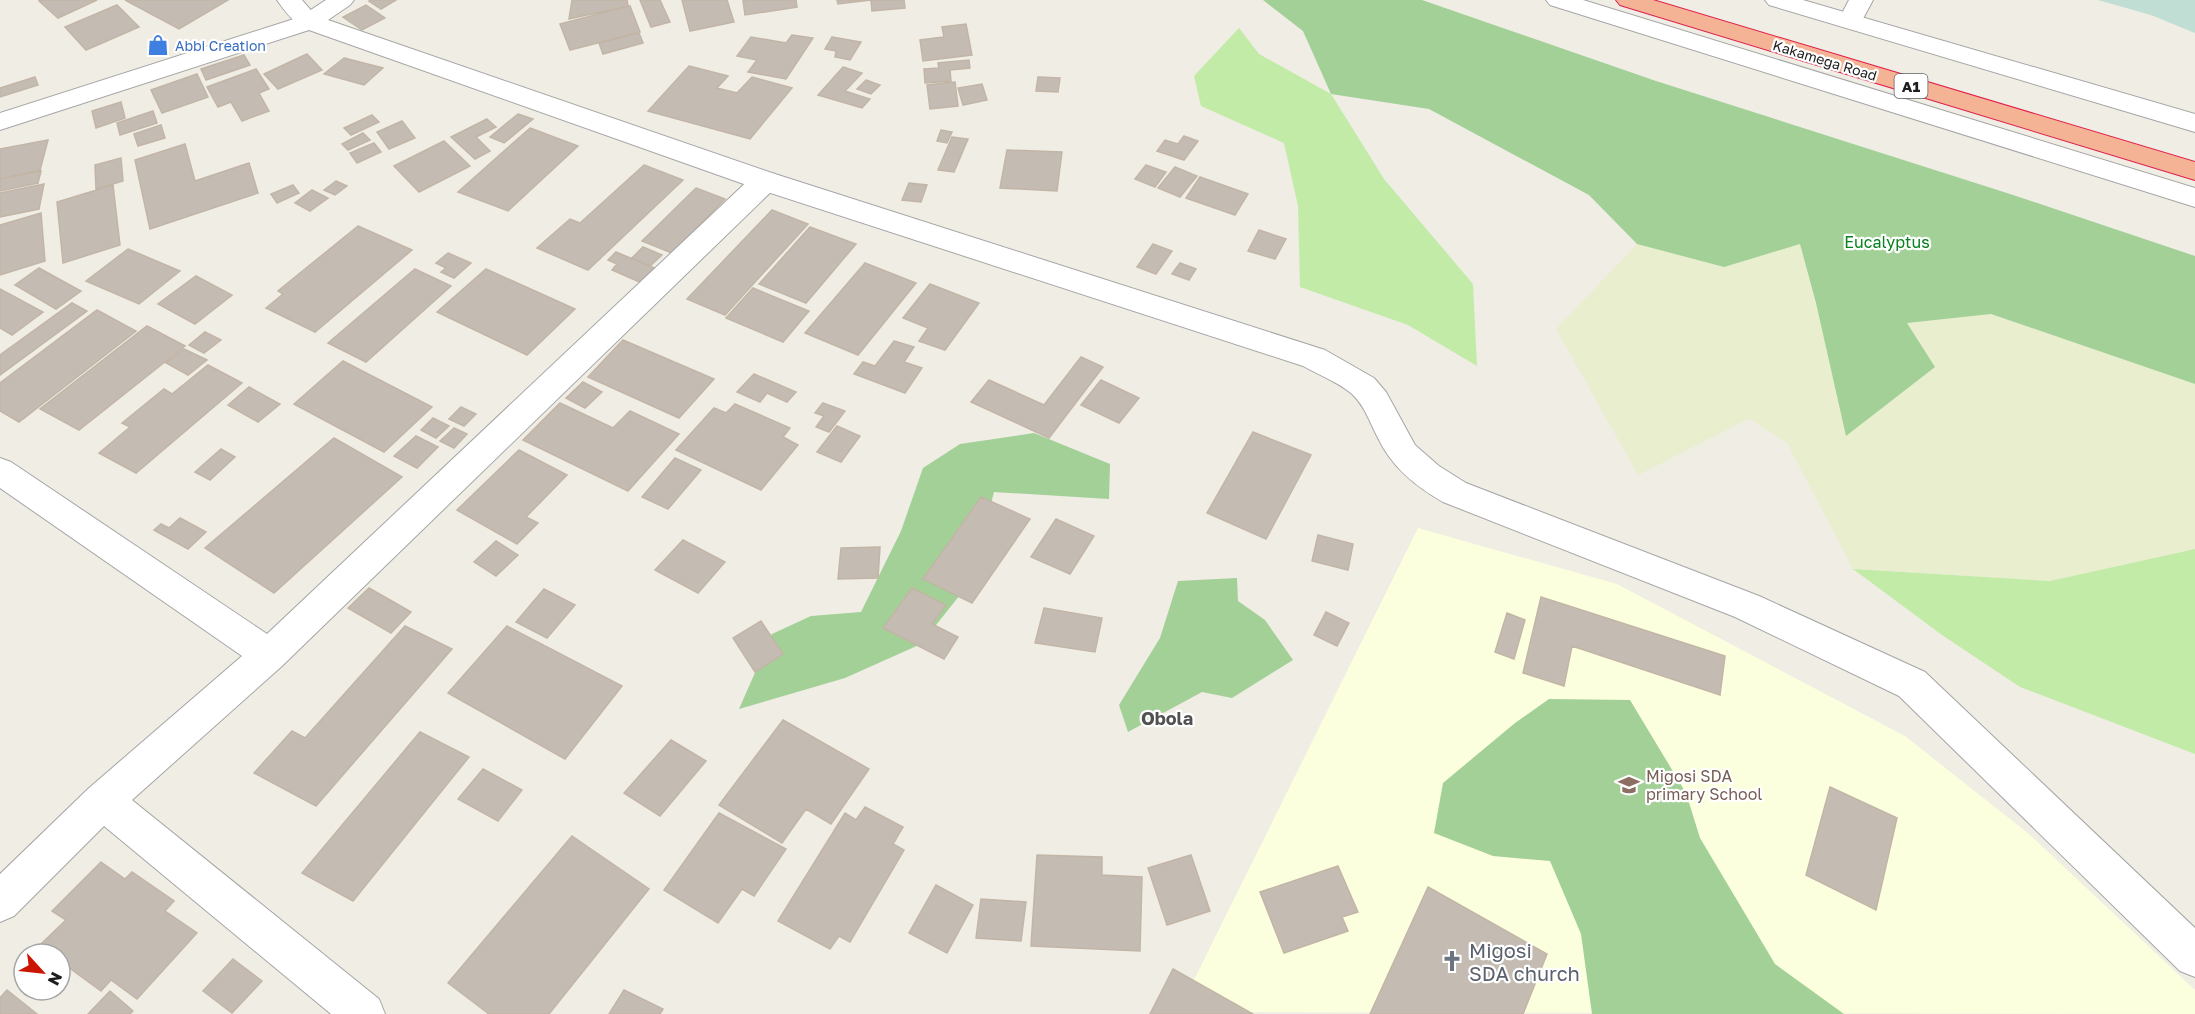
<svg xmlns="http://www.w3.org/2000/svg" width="2195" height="1014" font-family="'Golos Text',sans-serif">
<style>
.education{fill:#fbffdd}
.farmland{fill:#e9efce}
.grass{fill:#c2eba8}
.forest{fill:#a2d097}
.wetland{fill:#c0ded3}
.building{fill:#c4bcb3;stroke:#c2b5a6;stroke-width:1.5}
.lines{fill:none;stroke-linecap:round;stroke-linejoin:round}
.minor-casing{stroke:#a5a5a5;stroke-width:2}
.tertiary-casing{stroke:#a5a5a5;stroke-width:2}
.trunk-casing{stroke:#e01e4c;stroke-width:2}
.minor{fill:#fff;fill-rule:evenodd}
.tertiary{fill:#fff;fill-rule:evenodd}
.trunk{fill:#f4b395;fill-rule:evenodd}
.labels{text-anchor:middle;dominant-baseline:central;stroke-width:4.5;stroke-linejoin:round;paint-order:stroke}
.far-shop-label{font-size:14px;fill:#366cbe;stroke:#fff;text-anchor:start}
.far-street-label{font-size:14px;fill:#1e1e1e;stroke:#fff}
.shield{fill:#fff;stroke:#626262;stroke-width:1.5}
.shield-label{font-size:15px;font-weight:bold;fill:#1e1e1e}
.park-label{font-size:16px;fill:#08801e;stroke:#fff}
.education-label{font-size:16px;fill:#785e54;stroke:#fff;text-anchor:start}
.neighbourhood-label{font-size:18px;font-weight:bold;fill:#515151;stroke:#fff}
.near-worship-label{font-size:20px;fill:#5b616d;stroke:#fff;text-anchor:start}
</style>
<rect width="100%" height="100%" fill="#efede4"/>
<path class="education" d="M1418,528l199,56 288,152 124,98 166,156v24l-1017,-2z"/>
<path class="farmland" d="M1637,244l87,23 76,-23 16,59 118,65 -28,-45 85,-9 204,70v165l-145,32 -197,-12 -66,-126 -38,-24 -111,56 -82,-146z"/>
<path class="grass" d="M1239,28l20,26 72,40 53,85 89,105 4,82 -69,-41 -108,-38 -2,-81 -14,-63 -83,-37 -7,-30z
M2195,549v205l-175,-67 -78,-52 -89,-66 197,12z"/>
<path class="forest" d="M1263,0h159l234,81 354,113 185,62v128l-204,-70 -84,9 28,44 -89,69 -30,-133 -16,-59 -76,23 -87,-23 -48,-49 -160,-86 -98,-15 -28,-63z
M1034,433l76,31 -1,35 -115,-7 -23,89 -50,63 -76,34 -106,31 33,-75 39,-18 50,-4 40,-81 22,-63 37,-24z
M1237,578l1,23 27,19 28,40 -61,38 -30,-6 -74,40 -9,-27 41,-67 18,-57z
M1549,699l81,1 56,93 14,45 75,126 69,50h-252l-11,-80 -31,-73 -57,-5 -59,-23 9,-50 72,-60z"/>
<path class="wetland" d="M2098,0h97v33l-44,-18z"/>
<path class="building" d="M41,0h56l-39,18 -19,-17z
M125,0h103l-49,29z
M371,0h25l-15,9 -12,-8z
M572,0h55l1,6 -59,13z
M640,0h20l10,22 -19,5z
M682,0h45l7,22 -44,9z
M743,0h53l1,7 -52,8z
M837,0h67l1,8 -33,3 -1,-11 -33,4z
M117,5l22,22 -53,23 -21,-23z
M366,5l19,13 -23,12 -19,-13z
M630,6l10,26 -70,18 -10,-26z
M966,24l6,31 -49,6 -3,-21 24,-3 -2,-10z
M639,33l4,10 -40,11 -4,-11z
M792,35l21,3 -27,41 -38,-7 9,-12 -20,-4 14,-19 35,6z
M832,37l29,5 -11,18 -15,-3 1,-6 -11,-2z
M307,54l15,16 -44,19 -14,-15z
M244,55l6,10 -44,15 -5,-11z
M344,58l39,10 -19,17 -40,-11z
M969,60l1,8 -20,2 1,11 -26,2 -1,-14 15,-1 -1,-5z
M689,66l39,10 -11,12 20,5 15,-16 40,11 -42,51 -102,-28z
M843,67l19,6 -17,18 25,8 -8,9 -44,-13z
M256,69l13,20 -10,4 10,18 -27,10 -11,-19 -13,5 -11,-20z
M197,74l11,23 -46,16 -11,-23z
M35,77l3,8 -38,12v-9z
M1038,77l22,1 -2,14 -22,-1z
M866,80l14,5 -9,9 -14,-5z
M955,82l3,24 -28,3 -3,-24z
M982,84l5,16 -24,5 -5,-17z
M121,102l4,16 -29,10 -4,-17z
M153,111l4,12 -37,12 -3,-12z
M518,114l15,5 -29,24 -14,-6z
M372,115l7,7 -28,13 -7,-7z
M487,119l9,8 -20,10 14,14 -15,8 -24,-22z
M402,121l13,17 -26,11 -12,-17z
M161,125l4,13 -27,8 -4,-12z
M530,128l48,18 -70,65 -50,-19z
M941,130l11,2 -5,11 -10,-2z
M363,133l7,7 -22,10 -6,-6z
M1184,136l14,5 -14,19 -27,-9 8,-11 13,4z
M952,137l16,2 -14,33 -16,-2z
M48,140l-8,30 -40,9v-30z
M444,141l26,25 -51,26 -25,-26z
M374,143l7,9 -24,11 -7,-10z
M185,144l10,37 54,-18 9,30 -108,36 -15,-69z
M1007,150l55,2 -5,39 -57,-3z
M121,158l2,23 -27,8 -1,-24z
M644,165l39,15 -95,90 -51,-22 33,-29 10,4z
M1146,165l20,7 -11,15 -20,-8z
M1175,167l22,9 -17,21 -22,-9z
M41,171l-3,12 -38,8v-12z
M1200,177l48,17 -13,21 -49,-17z
M336,181l11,5 -12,9 -11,-5z
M909,183l18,2 -6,17 -19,-2z
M44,184l-5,25 -39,8v-24z
M113,185l7,60 -57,18 -6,-61z
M293,185l6,8 -22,10 -6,-9z
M696,188l29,11 -53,54 -30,-12z
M312,190l16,8 -18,13 -15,-8z
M772,210l36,14 -83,91 -38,-16z
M41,213l4,48 -45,14v-50z
M358,226l54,24 -97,82 -49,-24 17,-14 -5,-3z
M810,227l46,17 -50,59 -47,-19z
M1259,230l27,9 -11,20 -27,-8z
M1153,244l19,7 -16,23 -19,-7z
M643,247l19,8 -12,11 -18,-8z
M128,249l52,22 -41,33 -53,-23z
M616,252l41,17 -15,14 -30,-13 5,-6 -9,-4z
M448,253l23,10 -17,15 -13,-6 5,-4 -10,-5z
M865,263l51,20 -58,72 -53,-22z
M1180,263l16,6 -7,11 -17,-6z
M39,268l42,23 -25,18 -41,-24z
M415,269l36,17 -85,76 -38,-19z
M486,269l89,40 -48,46 -90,-43z
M196,276l36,19 -37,29 -37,-20z
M930,284l49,19 -34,47 -26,-9 9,-13 -25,-10z
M753,288l56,23 -26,31 -57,-24z
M0,289l43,23 -31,23 -12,-7z
M72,303l15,8 -87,64v-20z
M97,310l39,21 -117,91 -19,-11v-28z
M147,326l38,20 -106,84 -39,-21z
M205,332l16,8 -17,13 -15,-8z
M623,340l91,39 -35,39 -91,-41z
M894,341l20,6 -10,15 18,6 -17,25 -51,-19 9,-12 12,4z
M184,349l23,11 -19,15 -22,-12z
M1081,357l22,10 -54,71 -78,-36 18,-22 55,25z
M343,361l89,46 -48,45 -90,-48z
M208,365l34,18 -106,90 -37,-20 31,-26 -8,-4 42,-34 8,5z
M754,374l42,18 -9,10 -20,-9 -7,9 -23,-10z
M1101,380l38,18 -20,25 -38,-18z
M583,382l19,10 -17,16 -19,-10z
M249,387l31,17 -22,18 -30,-17z
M560,403l53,25 17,-17 49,23 -51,57 -105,-51z
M823,403l22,8 -16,21 -13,-5 8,-11 -9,-3z
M735,404l55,24 -7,9 15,8 -37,45 -85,-40 38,-42 12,5z
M461,407l15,7 -12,12 -15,-7z
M433,418l16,8 -13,12 -15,-8z
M837,426l23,10 -19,26 -24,-10z
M454,428l13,6 -13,14 -14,-7z
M1253,432l58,23 -45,84 -59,-26z
M416,436l22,11 -21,21 -23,-12z
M334,438l68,39 -128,116 -69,-45z
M221,449l14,8 -25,23 -15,-8z
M519,450l48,25 -41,42 12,6 -21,21 -60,-34z
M675,458l26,12 -33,39 -26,-12z
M981,497l49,22 -58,84 -49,-24z
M180,518l26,14 -18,17 -34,-19 7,-6 8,4z
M1056,519l38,17 -24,38 -39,-17z
M1318,535l35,9 -5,26 -36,-9z
M683,540l42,22 -27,31 -43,-23z
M496,541l22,14 -22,21 -22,-14z
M880,547l-2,31 -40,1 3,-31z
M369,588l42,24 -20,21 -43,-25z
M912,588l34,17 -14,19 26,13 -14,22 -61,-31z
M544,589l31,16 -28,33 -31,-16z
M1541,597l184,59 -5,39 -148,-49 -8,40 -41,-13z
M1044,608l58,10 -7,34 -60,-9z
M1326,612l23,11 -12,23 -23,-11z
M1507,613l18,7 -11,39 -19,-7z
M761,621l22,33 -28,18 -22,-34z
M405,626l47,23 -136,157 -62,-33 38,-42 13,7z
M507,626l115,60 -57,73 -117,-66z
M783,720l86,49 -38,55 -25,-15 -24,34 -63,-38z
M420,732l49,25 -116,144 -51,-28z
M671,740l35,21 -46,55 -36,-23z
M483,769l39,21 -24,31 -40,-22z
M1830,787l67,31 -21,92 -70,-35z
M865,807l38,20 -10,17 11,6 -54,92 -11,-6 -9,13 -52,-28 67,-108 11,7z
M719,813l67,36 -32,47 -12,-7 -24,34 -54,-33z
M572,836l77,53 -100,125h-60l-41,-31z
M1037,855l65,2v18l40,2 -2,74 -109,-5z
M1191,855l19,56 -43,14 -19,-57z
M101,862l24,17 7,-7 42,29 -9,10 32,22 -60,66 -26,-19 -10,11 -41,-30v-7h-9l-12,-8 27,-26 -14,-9z
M1338,866l20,46 -16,5 6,14 -64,22 -24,-61z
M936,885l37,20 -26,48 -38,-20z
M1428,887l119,67 -24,60h-153z
M981,899l45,3 -5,39 -45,-3z
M233,959l29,22 -30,32 -29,-22z
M1173,969l80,45h-103z
M7,990l30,24h-37v-16z
M624,990l39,19 -3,5h-51z
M110,991l23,20 -3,3h-42z"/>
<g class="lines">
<defs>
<path id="minor" d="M277,0h25l19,22 -3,5c-19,5 -31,-13 -41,-27z
M1849,0h24l-14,26 -9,2 -9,-2 -3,-5z
M765,172l10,2 4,7 -4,7 -493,478 -150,134 247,199 6,15h-54l-227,-188 -90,90 -14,6v-48l89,-86 153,-132 -242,-168v-30l11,4 256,172 488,-460z"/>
<path id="tertiary" d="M326,0h28l-4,5 -22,15 447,154 550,176 49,28 12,14 29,53 24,21 27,17 293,113 166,76 270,256v49l-15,-6 -281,-275 -164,-79 -292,-115c-28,-16 -51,-35 -65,-64 -8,-15 -13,-32 -26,-44 -14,-12 -33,-19 -49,-28l-548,-178 -446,-158 -309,100v-17l300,-96z
M1546,0h37l612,188v19l-645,-202z
M1765,0h38l392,114v18l-426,-127z"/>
<path id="trunk" d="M1616,0h37l542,162v18l-575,-175z"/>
</defs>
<use href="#minor" class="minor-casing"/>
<use href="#tertiary" class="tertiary-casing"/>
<use href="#trunk" class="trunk-casing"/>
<use href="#minor" class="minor"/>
<use href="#tertiary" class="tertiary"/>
<use href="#trunk" class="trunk"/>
</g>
<defs>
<symbol id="shop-bare" viewBox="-9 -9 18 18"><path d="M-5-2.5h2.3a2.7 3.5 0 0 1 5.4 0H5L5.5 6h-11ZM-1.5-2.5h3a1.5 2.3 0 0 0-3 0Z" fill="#3f7fe0" stroke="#fff" stroke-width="2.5" paint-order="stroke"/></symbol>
<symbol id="school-bare" viewBox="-9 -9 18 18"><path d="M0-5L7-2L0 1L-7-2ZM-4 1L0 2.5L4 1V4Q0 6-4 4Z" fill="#8d6e63" stroke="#fff" stroke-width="2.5" paint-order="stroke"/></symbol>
<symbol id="church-bare" viewBox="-9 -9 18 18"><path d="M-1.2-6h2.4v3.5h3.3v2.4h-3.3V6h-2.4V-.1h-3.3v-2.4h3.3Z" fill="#6b7280" stroke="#fff" stroke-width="2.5" paint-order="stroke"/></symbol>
</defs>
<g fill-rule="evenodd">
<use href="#shop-bare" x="143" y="30" width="30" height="30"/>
<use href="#school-bare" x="1614" y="770" width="30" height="30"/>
<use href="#church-bare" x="1437" y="946" width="30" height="30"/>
</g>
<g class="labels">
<g class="far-shop-label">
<text x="175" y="45">Abbi Creation</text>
</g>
<g class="far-street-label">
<text transform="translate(1825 60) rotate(17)">Kakamega Road</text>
</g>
<rect class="shield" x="1894.5" y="74" width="33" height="24" rx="4.5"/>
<g class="shield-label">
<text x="1911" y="86">A1</text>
</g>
<g class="park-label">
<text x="1887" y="242">Eucalyptus</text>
</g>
<g class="education-label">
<text x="1646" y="776">Migosi SDA<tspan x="1646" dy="18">primary School</tspan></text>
</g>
<g class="neighbourhood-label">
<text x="1167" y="718">Obola</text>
</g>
<g class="near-worship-label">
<text x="1469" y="950">Migosi<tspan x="1469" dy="23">SDA church</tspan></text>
</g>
</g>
<g transform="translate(42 972) rotate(117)"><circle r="28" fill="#ffffff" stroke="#a5a5a5" stroke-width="1.5"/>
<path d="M0-4.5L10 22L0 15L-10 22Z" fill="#cc1500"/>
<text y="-9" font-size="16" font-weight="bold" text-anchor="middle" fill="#1e1e1e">N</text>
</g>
</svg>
